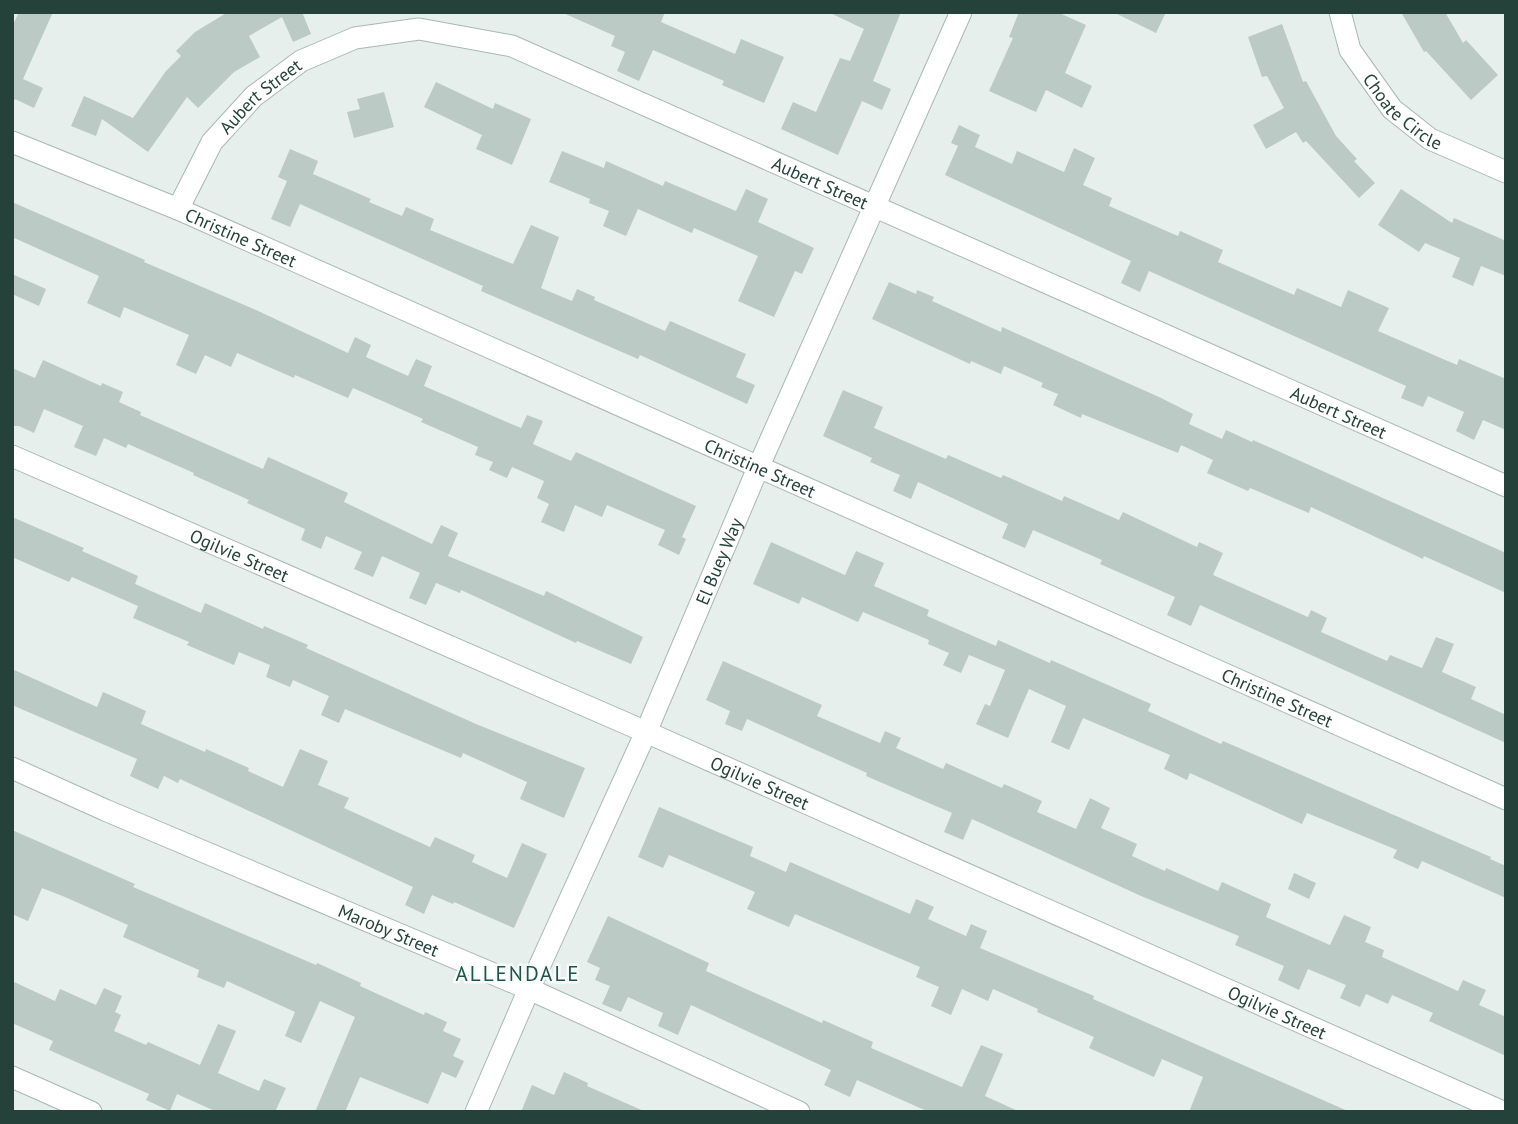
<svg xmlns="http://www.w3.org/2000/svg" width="1518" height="1124" font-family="'PT Sans',sans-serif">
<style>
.building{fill:#bbcac4}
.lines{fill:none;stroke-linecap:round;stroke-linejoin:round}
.minor-casing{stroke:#a8b8b2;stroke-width:23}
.minor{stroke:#fff;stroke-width:21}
.labels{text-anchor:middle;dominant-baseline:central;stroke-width:5;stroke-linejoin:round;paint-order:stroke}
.street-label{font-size:18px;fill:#24423a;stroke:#f7fbf9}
.quarter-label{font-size:21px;letter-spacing:2px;fill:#1f5548;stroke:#f7fbf9}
</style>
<rect width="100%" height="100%" fill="#e6efeb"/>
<path class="building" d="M19,12h34l-30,67 20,9 -9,20 -19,-9 -3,6v-78z
M228,12h74l9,22 -18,8 -11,-25 -33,19 11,21 -26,15 -36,36 -11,-11 -39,55 -46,-33 -6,17 -25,-10 13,-30 49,22 33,-47 15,-15 -5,-5 19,-19z
M561,12h104l-4,10 74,32 6,-15 43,18 -20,46 -42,-18 2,-4 -71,-31 -14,31 -22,-10 8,-19 -14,-6 4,-10z
M828,12h73l-28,69 18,8 -9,21 -20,-9 -24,54 -57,-26 12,-27 23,10 24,-54 10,3 14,-32z
M1019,12h38l29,13 -21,48 27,13 -10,22 -36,-18 -10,22 -47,-21 24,-53 -4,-1z
M1113,12h53l-10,21z
M1401,12h44l18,31 3,-3 32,35 -27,25 -45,-49 -2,1z
M1282,24l21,58 3,-1 30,55 21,23 -3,2 21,22 -16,15 -53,-57 -3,2 -7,-11 -30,17 -13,-24 31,-17 -17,-32 -5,1 -14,-40z
M436,82l57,27 2,-6 36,16 -19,46 -36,-16 6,-14 -58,-28z
M384,92l10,35 -40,11 -7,-26 13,-3 -3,-10z
M959,125l21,10 -5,12 37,17 5,-13 47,21 10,-24 21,10 -12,27 29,13 -3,8 69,30 2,-5 43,19 -5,12 76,33 3,-7 44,19 7,-17 41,18 -11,23 79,34 2,-6 47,20v51l-23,-10 -9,20 -18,-9 8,-19 -36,-16 -5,11 -22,-9 5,-12 -257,-115 -9,21 -19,-9 10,-22 -186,-86 13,-29 -7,-3z
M290,149l28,12 -5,13 58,25 -2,3 33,14 4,-9 28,12 -4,11 83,34 18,-39 28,12 -18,51 31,13 5,-12 18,8 -1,3 71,31 5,-10 76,33 -10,23 19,8 -8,19 -107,-49 -2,4 -157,-68 2,-5 -183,-82 -10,23 -19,-8 16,-38 -9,-4z
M562,151l42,17 2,-7 57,25 2,-5 71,30 10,-22 22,10 -10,23 56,26 -12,26 -7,-3 -21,46 -36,-16 20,-45 -64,-28 -2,5 -54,-24 -12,27 -23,-10 6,-15 -20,-8 1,-4 -41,-17z
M1401,189l51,34 2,-5 52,23v35l-25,-10 -8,20 -21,-9 8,-19 -35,-15 -6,9 -41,-27z
M12,202l133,58 -1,2 112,48 92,43 7,-16 16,8 -5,12 42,19 8,-17 16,7 -8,20 85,37 12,5 6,-13 16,6 -10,23 38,17 5,-9 120,54 -14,31 4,2 -7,16 -21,-10 7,-15 -58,-25 -5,12 -27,-12 -11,27 -23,-10 8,-18 -12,-6 7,-17 -32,-14 -5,11 -18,-8 4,-8 -18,-7 3,-8 -57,-25 2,-3 -70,-31 -5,10 -53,-23 -1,3 -57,-25 -6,14 -26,-12 -9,19 -20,-9 13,-30 -65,-28 -4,11 -33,-15 12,-27 -87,-39z
M12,274l34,15 -7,17 -27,-12z
M889,282l27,12 1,-4 17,7 -2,4 69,31 1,-5 157,70 34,17 -4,10 33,15 4,-9 26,12 1,-2 253,113v40l-82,-37 -1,3 -112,-52 -2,6 -59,-25 -2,3 -41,-18 6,-13 -32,-15 -3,8 -96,-39 -1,4 -28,-13 5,-11 -17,-7 2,-4 -39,-17 -3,8 -30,-13 -1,3 -98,-45z
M43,360l58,26 1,-3 21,9 -4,10 22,10 -1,3 123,54 5,-12 80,36 -4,9 88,42 9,-19 17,8 -10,23 96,40 2,-5 97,46 -12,27 -54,-23 -1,2 -115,-53 -1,3 -24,-10 -10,22 -17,-7 11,-25 -38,-17 -9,21 -19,-8 8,-17 -36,-16 -5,13 -20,-9 4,-11 -58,-26 2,-3 -56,-25 1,-2 -66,-29 -2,4 -22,-10 -8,18 -22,-9 9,-21 -39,-17 -10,24 -15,-7h-7v-58l23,10z
M843,390l40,17 -9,21 72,31 2,-4 53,23 2,-3 59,26 2,-5 55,24 4,-8 74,35 2,-5 24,11 -10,22 95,42 3,-7 16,8 -6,14 66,29 3,-6 32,13 14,-31 18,7 -12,28 34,15 -5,12 35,16v28l-306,-138 -9,21 -24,-11 8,-18 -75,-33 2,-4 -69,-30 -8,18 -23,-10 6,-14 -90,-42 -7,17 -18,-8 7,-16 -30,-13 2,-4 -49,-22z
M12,517l72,31 -2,3 56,25 -3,8 66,29 4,-10 58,26 1,-3 44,19 -2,3 170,76 109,44 -21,50 -44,-19 7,-17 -64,-29 -2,5 -116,-49 -6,14 -18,-8 8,-19 -36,-16 -3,7 -24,-10 4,-12 -31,-13 -5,13 -47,-20 2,-3 -56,-24 5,-12 -66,-29 -3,5 -57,-25z
M771,542l74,33 11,-24 28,12 -10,23 55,24 -2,6 69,30 2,-6 52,23 1,-3 100,44 -3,7 73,33 2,-3 268,116 -1,2 16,7v32l-84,-37 -4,8 -25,-11 4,-8 -90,-37 -5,11 -112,-51 -3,7 -23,-11 6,-14 -87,-37 -14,32 -18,-8 15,-36 -37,-17 -21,49 -32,-14 9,-20 5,2 15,-36 -36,-15 -8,18 -18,-8 6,-12 -21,-9 1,-4 -66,-28 -5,10 -56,-25 -3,7 -46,-20z
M723,661l99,44 -5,11 63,27 5,-12 16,7 -5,10 47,21 3,-6 56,25 2,-4 38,17 -5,11 39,17 14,-31 20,10 -9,20 36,16 -5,12 33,15 1,-3 52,23 4,-9 49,22 -5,13 64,28 14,-30 27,12 -6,15 19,8 -2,7 76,34 5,-11 23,10 -7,15 27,12v39l-77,-35 4,-8 -41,-18 -4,9 -22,-10 -6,13 -20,-9 6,-13 -38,-16 -9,21 -21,-10 6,-14 -49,-21 4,-9 -98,-40 -169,-77 -9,21 -19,-8 8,-19 -86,-37 1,-3 -120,-54 -5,12 -17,-7 5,-13 -24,-11z
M12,669l85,38 6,-15 43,19 -5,13 64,28 1,-3 43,19 -1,3 35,16 17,-38 28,12 -10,24 31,13 -5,10 86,39 5,-10 40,18 -3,7 35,16 15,-35 25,11 -33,74 -60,-26 -1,2 -21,-9 -8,19 -19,-9 8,-18 -233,-108 -2,4 -14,-7 -6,13 -28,-13 7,-17 -125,-54z
M659,807l94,40 -3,9 36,16 4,-10 120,52 6,-15 18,8 -6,12 38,17 5,-12 16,7 -7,17 114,48 -1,3 257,113h-161l14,-35 -41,-18 -8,18 -65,-29 5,-11 -57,-25 1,-3 -45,-20 -5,12 -26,-12 -11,26 -20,-9 8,-19 -23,-10 4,-10 -125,-53 -6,13 -42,-18 8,-17 -86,-37 -6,13 -25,-11z
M12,830l123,54 -2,3 183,78 1,-2 44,20 -1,3 64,29 1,-3 22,10 -4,9 18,8 -8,17 11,5 -8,17 -14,-6 -14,32 -68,-27 -15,35h-30l40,-95 -35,-16 -19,42 -16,-7 10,-24 -68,-31 -3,7 -27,-11 2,-7 -76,-33 5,-12 -63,-28 -23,-9 -14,33 -16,-7z
M1294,873l22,10 -7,16 -21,-10z
M608,916l101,47 -3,8 116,52 1,-3 50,22 -2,6 91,39 19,-42 22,9 -18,42 35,16h-91l-72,-32 -7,17 -26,-12 7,-15 -140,-65 -13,30 -20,-9 5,-13 -35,-16 -7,15 -19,-8 8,-18 -15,-6 5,-12 -13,-6z
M12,981l43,20 5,-12 36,16 8,-17 18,8 -7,16 6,3 -7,16 32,14 2,-3 52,23 18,-41 18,7 -18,42 41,18 5,-12 22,9 -11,24h-58l-40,-18 -7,17 -24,-11 3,-6 -100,-44 4,-9 -41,-18z
M564,1072l24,11 -1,3 59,26h-125l11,-27 22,10z"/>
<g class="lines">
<defs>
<g id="minor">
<path id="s1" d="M1340,12l10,38 42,59 38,30 76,33"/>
<path id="s2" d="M12,142l166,67 1328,590"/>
<path id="s3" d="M178,209l34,-67 42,-46 47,-35 54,-23 64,-9 93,17 994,440"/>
<path id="s4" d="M12,456l634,276 857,380"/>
<path id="s5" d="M12,768l93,42 424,179 270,123"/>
<path d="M12,1077l79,35"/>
<path id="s6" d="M476,1112l53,-123 117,-257 112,-264 203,-456"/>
</g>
</defs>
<use href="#minor" class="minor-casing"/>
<use href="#minor" class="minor"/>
</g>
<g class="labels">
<g class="street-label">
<text stroke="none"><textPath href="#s3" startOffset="142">Aubert Street</textPath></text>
<text stroke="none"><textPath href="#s1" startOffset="121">Choate Circle</textPath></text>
<text stroke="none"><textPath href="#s3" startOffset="751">Aubert Street</textPath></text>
<text stroke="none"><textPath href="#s2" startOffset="248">Christine Street</textPath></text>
<text stroke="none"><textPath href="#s3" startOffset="1318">Aubert Street</textPath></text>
<text stroke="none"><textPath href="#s2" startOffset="816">Christine Street</textPath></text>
<text stroke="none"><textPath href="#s4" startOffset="248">Ogilvie Street</textPath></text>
<text stroke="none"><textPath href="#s6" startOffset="602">El Buey Way</textPath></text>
<text stroke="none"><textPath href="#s2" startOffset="1382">Christine Street</textPath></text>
<text stroke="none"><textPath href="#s4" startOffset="816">Ogilvie Street</textPath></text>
<text stroke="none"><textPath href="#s5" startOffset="410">Maroby Street</textPath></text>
<text stroke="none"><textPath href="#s4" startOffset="1382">Ogilvie Street</textPath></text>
</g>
<g class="quarter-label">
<text x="518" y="973">ALLENDALE</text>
</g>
</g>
<rect width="1518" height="1124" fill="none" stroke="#24423a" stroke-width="28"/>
</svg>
